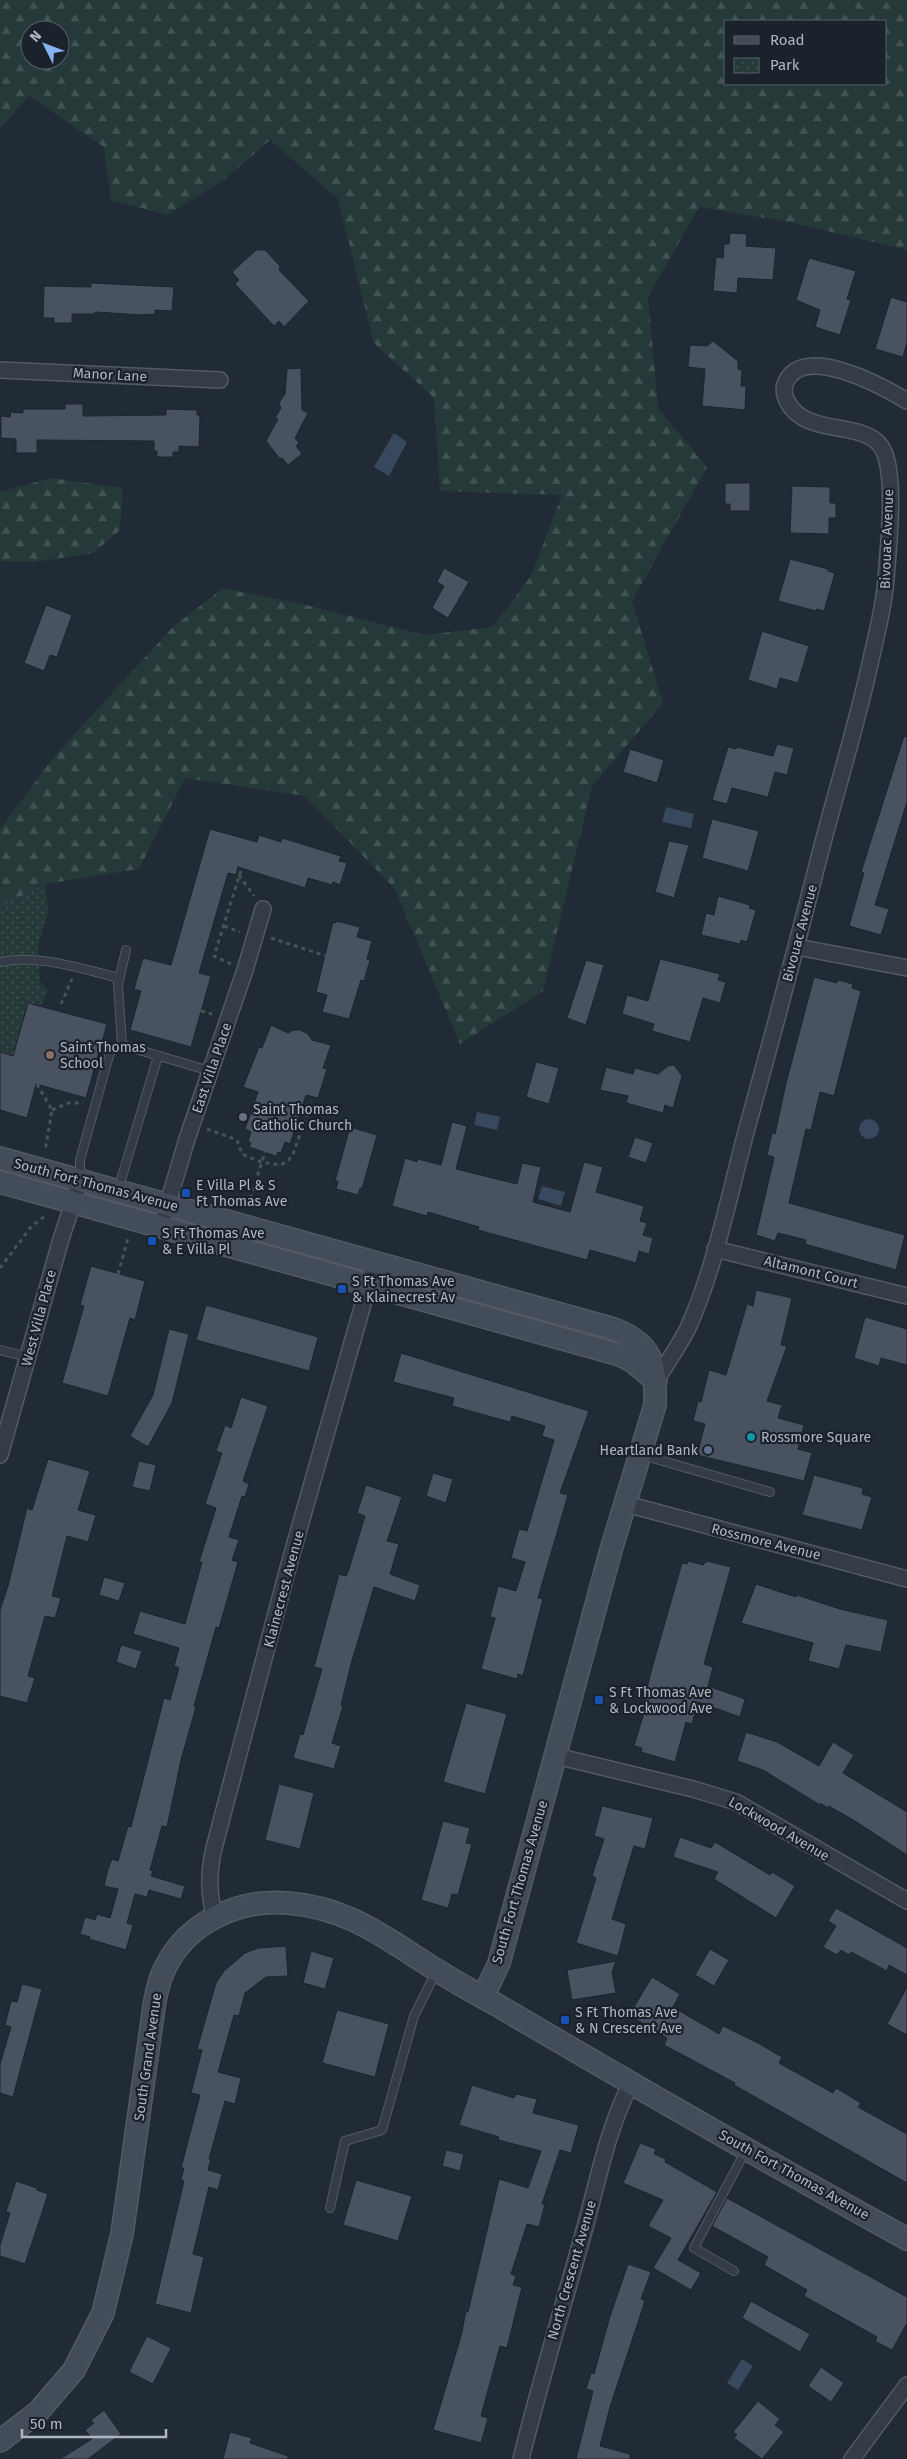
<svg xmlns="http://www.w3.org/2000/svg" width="907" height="2459" font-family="'Fira Sans',sans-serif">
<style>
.forest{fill:url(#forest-firs);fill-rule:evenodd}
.park{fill:url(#park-dots)}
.water{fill:#38485e}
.building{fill:#485260;stroke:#1c242d}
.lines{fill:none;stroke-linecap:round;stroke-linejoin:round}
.service-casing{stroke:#525a64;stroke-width:10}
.minor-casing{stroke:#525a64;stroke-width:18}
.secondary-casing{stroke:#525a64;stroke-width:24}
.path{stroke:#435456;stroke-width:3;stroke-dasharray:4 4;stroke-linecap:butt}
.service{stroke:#353c47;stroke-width:8}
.minor{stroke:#353c47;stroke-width:15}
.secondary{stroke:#434c59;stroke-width:21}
.education-dot{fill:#8d6e63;stroke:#1a222b;stroke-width:2}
.worship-dot{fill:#6b7280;stroke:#1a222b;stroke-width:2}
.transit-dot{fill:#1a4fb4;stroke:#1a222b;stroke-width:2}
.culture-dot{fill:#0f9aa8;stroke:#1a222b;stroke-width:2}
.service-dot{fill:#5c6f8a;stroke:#1a222b;stroke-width:2}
.labels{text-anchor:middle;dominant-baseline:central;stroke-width:4.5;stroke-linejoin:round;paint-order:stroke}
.street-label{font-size:14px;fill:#afb7c3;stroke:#1a222b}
.poi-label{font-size:14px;fill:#afb7c3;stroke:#1a222b;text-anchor:start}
</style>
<defs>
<pattern id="forest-firs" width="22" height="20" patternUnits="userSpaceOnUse" patternTransform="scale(1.25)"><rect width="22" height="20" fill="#263939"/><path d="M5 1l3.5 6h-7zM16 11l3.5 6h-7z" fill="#435354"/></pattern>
<pattern id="park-dots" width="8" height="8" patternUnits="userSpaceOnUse" patternTransform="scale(1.25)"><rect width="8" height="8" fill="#263939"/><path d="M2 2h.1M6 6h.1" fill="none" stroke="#435354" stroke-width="1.8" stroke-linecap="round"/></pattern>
</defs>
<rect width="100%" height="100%" fill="#212b36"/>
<path class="forest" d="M0,0h907v250l-113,-27 -95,-16 -51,90 10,111 49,59 -75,134 31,102 -71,83 -49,205 -83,53 -65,-155 -90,-93 -120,-18 -46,91 -94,15 -45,23v-78l57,-76 116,-126 50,-39 79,16 123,31 68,-8 38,-51 31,-81 -122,-4 -6,-93 -60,-55 -36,-144 -68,-59 -45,39 -57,36 -57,-15 -7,-53 -75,-51 -29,33zM726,21h160v63h-160zM30,30h30v30h-30z
M51,478l72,10 -3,42 -27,23 -58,9 -35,-1v-69z"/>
<path class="park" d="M45,884l3,28 -10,34 2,35 8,10 -7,15 -13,-3 -15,53 -13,-4v-145z"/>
<path class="water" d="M394,433l13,9 -18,34 -15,-9z
M666,807l28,7 -3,14 -29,-6z
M477,1112l23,5 -3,13 -23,-5z
M859 1129a10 10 0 1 1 20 0a10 10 0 1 1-20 0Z
M542,1186l23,6 -4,14 -23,-7z
M742,2359l11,7 -15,24 -11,-7z"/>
<path class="building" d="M730,233l17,1 -1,12 30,2 -3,32 -35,-2 -1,15 -24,-2 3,-34 7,1 1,-14h5z
M256,250h9l15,16 -1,4 30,31 -25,26 -5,-6 -5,5 -39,-42 4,-4 -7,-8z
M809,258l47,13 -9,28 4,1 -11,35 -25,-8 5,-17 -24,-10z
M91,283l83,4 -2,24 -17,-1v4l-13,1 -47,-3v2h-23v9h-18v-5h-11l1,-32 47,1z
M891,297l16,5v40l-4,15 -28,-8z
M713,341l25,20v8l4,1 -1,16h5l-1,24 -43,-4 3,-37 -17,-2 2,-22 17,1z
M301,368l1,42 6,3 -13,25 4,5 -3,3 6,8 -14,11 -6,-7 -2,1 -14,-18 12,-22 -3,-1 6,-10 -2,-5 6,-9 2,-25z
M65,404h18v12l83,-1v-6l31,1v5h3l-1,32 -20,-1v6h-6v5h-16v-6h-3v-10l-117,-1v13h-21v-14l-15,-1v-22l9,1 1,-5 12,1v-4h42z
M725,483h25v28h-20v-7h-5z
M792,486l38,1v16h6v15h-7v16l-39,-1z
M790,559l38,10v2l7,2 -11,38 -7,-2 -1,2 -38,-10z
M444,568l25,14 -21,36 -16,-10 12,-22 -7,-4z
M46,605l26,10 -15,42 -7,-2 -6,16 -20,-8z
M762,631l47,15 -11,37 -18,-5 -3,11 -29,-9z
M904,736l3,1v65l-32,103 14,4 -8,26 -32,-9 15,-53 -3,-1z
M777,744l17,4 -7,27 -12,-3 -7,25 -36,-9 -5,16 -15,-4 16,-53 8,2 1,-2 36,9z
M630,749l34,11 -7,23 -34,-11z
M712,819l47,12 -11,40 -46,-13z
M210,829l47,13 2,-7 22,7 1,-4 59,18 -2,5 8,2 -7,22 -7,-3 -1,3 -24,-7 -3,10 -67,-21 -2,8 -8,-2 -29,100 12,3 -20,71 -61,-17 11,-39 -7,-2 9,-31 28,7z
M669,841l20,4 -15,53 -19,-6z
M718,896l32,9 -1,3 7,2 -9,32 -6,-2 -1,4 -39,-9 5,-22 8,2z
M336,921l24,6 -3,10 15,4 -5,18 3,1 -6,21 -3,-1 -12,39 -27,-7 5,-17 -11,-3 17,-70 3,1z
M660,959l60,15 -2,6 8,2 -6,21 -17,-5 -13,44 -38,-11 2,-7 -32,-10 5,-19 21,6z
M586,960l18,5 -18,60 -19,-7z
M814,977l23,6 1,-3 15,4 -1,4 9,3 -27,105 -14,-4 -9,38 -5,-1 -17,74 116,32 -9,35 -91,-26 1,-4 -28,-7 -3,8 -19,-6 17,-73 1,-5 -7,-2 5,-22 3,1 11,-51z
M28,1003l79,21 -21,74 -50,-14 -9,34 -27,-8v-58l13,4z
M271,1025l17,8 6,-3h6l8,4 4,6 19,5 -8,23 4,1 -9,29 -12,-3 -16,49 -5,-2 -4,11 -3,-1 -2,4 -27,-9 2,-4 -3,-2 3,-9 -6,-3 13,-37 -15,-5 16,-40 3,1z
M536,1062l23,6 -10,36 -23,-7z
M674,1065l8,11 -9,32 -8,-3 -2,8 -37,-10 2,-7 -28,-6 6,-23 27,7 2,-6 23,6 10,-8z
M452,1122l15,4 -11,43 61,15 5,-21 19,4 -8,35 37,10 14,-50 19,5 -7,25 48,14 -4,15 7,2 -4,12 10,3 -4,16 -10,-3 -3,12 -46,-13 -3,10 -109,-30 1,-3 -51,-15 -1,4 -35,-10 13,-48 12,4 1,-3 23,6z
M350,1127l27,8 -15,54 -2,-1 -2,7 -22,-6 2,-8h-3z
M635,1137l18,6 -7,20 -18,-6z
M91,1266l54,15 -10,39 -5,-2 -22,78 -46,-13 22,-77 -4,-1z
M756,1290l36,8 -11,47 6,1 -20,55 15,4 -4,13 26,7 -6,24 14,4 -8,28 -107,-26 8,-31 -12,-3 5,-20 3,1 8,-32 17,5 21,-71 6,2z
M206,1305l112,32 -9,34 -113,-31z
M865,1317l42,12v36l-26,-7 -2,8 -25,-8z
M169,1329l20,5 -17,69 -24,44 -18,-11 23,-41z
M401,1353l188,58 -29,82 8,2 -30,103 5,1 -20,77 -5,-2 -1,5 -36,-10 14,-51 -5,-1 8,-31 18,5 9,-29 -14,-4 8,-29 8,2 27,-91 -12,-4 3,-10 -33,-10 -2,6 -58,-16 2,-8 -61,-16z
M241,1397l27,9 -25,75 6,3 -4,13 -3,-1 -13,41 10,3 -7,20 6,2 -19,66 -3,-1 -22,79 2,1 -15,53 -14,67 -5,-1 -12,44 3,1 -2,5 34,10 -4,13 -32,-9 -2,7 -12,-3 -8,29 6,2 -7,25 -37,-11 1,-2 -10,-3 5,-17 10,3 2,-6 13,4 8,-29 -14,-3 4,-17 4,-10 6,2 10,-35 3,1 33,-129 6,2 9,-32 -5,-2 5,-18 -46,-14 7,-23 45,13 17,-62h-3l17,-54 -11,-4 17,-51 -6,-2 9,-26 6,3z
M48,1459l42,12 -12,39 18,5 -8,27 -21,-6 -15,60 9,2 -6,20 -10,-2 -17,60 7,2 -8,25 -27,-7v-86l8,-24 19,-78 5,2z
M139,1461l17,4 -6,26 -18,-4z
M433,1473l20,6 -7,24 -20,-7z
M814,1475l49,13 -1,6 10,3 -10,33 -60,-15z
M366,1485l36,12 -15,44 12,3 -9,30 30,11 -5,16 -41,-14 -23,77 -10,41 2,1 -11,37 9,3 -7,23 -41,-11 7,-24 3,1 19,-66 -8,-2 25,-93 7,2 3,-7 16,-53 -8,-3z
M688,1561l15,4 4,-4 24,6 -27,97 9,3 -5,19 37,13 -5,18 -42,-15 -6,22 -6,-2 -11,40 -34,-10 1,-4 -8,-2 10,-33 -3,-1 11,-44 30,-105 5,1z
M104,1577l21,6 -6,18 -20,-6z
M756,1584l40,13 1,-2 43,14 48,11 -7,32 -35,-7 -7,24 -31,-8 5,-18 -72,-20z
M121,1645l21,6 -6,18 -20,-7z
M466,1703l41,11 -22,80 -42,-12z
M746,1732l31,10 42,24 14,-24 21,13 -11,18 64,39v43l-52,-34 -26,-15 -1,2 -8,-5v2l-57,-35 -26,-9z
M279,1784l35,9 -14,56 -35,-9z
M602,1806l51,12 -8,31 -11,-3 -22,73 14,5 -8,32 -42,-13 20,-65 -4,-2 12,-37 -10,-3z
M443,1821l27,7 -4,15 6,1 -14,51 -6,-1 -4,14 -27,-8z
M680,1837l31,11 4,-6 55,33 2,-3 23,14 -19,32 -62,-39 4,-7 -45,-15z
M836,1908l71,40v27l-18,-10 -2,6 -36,-19 -2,3 -8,-5 -4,5 -14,-8 13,-21 -8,-5z
M286,1946l2,30 -22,1 -21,16 -6,23 -5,-1 -16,57 23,6 -6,26 -10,-3 -16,58h2l-3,11 14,4 -4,16 -9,-3 -16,67 11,3 -13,56 -36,-9 29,-123 -3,-1 3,-12h-3l19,-73 -9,-2 11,-43 -5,-1 19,-66 8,-12 21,-18 13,-5z
M710,1949l19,11 -15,26 -19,-11z
M311,1951l23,7 -9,31 -22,-6z
M616,1961l-4,11 4,21 -44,7 -5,-30z
M652,1977l28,17 -7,13 46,27 4,-8 35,17 24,14 -3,6 54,30 3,-5 25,15 -3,4 49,27v49l-173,-98 1,-2 -71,-38 3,-7 -38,-23z
M22,1984l20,5 -29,108 -13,-4v-29l11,-37 -6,-2 6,-24 6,1z
M907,1987v48l-20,-11z
M337,2010l52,14 -14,53 -53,-14z
M472,2085l42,13 2,-4 21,5 -4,14 46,12 -8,28 -11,-3 -18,54h3l-6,23 -12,-3 -16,50 5,2 -3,9 9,2 -15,61 -7,-2 -19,70 7,2 -7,25 -48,-13 28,-94 5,-25 2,1 31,-133 29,9 13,-37 -43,-11 1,-3 -40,-12z
M640,2143l16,6 -2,5 12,5 -1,3 52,30 -39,68 23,13 -10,17 -38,-22 18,-30 -23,-12 15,-26 -40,-17z
M446,2150l18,4 -4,17 -18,-5z
M356,2180l56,16 -14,45 -55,-16z
M16,2181l21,7v2l11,4 -23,70 -25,-8v-11l10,-32 -4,-1z
M727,2198l180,99v26l-15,27 -17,-9 2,-4 -73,-41 3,-6 -43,-25 4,-8 -56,-31z
M628,2264l23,8 -10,27 4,2 -35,106 -10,39 30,8v5h-54l17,-68 -7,-2 5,-16 3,1 16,-58z
M751,2301l59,33 -10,18 -58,-34z
M147,2336l24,12 -18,36 -24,-12z
M821,2367l23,16 -13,19 -23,-16z
M758,2401l22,18 -5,6 9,7 -22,27 -28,-21 3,-3 -4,-3z
M104,2410l17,24 -33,25h-28l32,-20 -7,-9 9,-7 -3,-3z
M230,2432l22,6 -2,5 38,13v3h-65z"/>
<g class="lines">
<defs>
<path id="service" d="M0,962c40,-8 81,7 120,16
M122,1045l-4,-61 8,-34
M80,1179v-19l30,-108 12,-7 88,26
M118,1190l40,-134
M0,1350l28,7
M642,1455l128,37
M330,2208l15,-67 37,-11 32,-114 22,-44
M734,2271l-40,-23 52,-98"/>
<path id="minor" d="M0,370l220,10
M797,947l110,21
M165,1213l22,-74 58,-169 18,-61
M715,1249l192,47
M656,1381c10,-17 23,-35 32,-53 27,-60 41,-132 58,-196 26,-94 51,-188 75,-282 16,-62 35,-123 49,-186 6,-28 14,-56 16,-85 2,-29 12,-112 -6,-134 -20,-25 -75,-8 -93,-44 -2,-4 -4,-12 -2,-17 16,-43 99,3 122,17
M0,1455l61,-216 19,-58
M626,1504l281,75
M556,1756l137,33 43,13 171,99
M214,1917c-5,-25 -6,-44 0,-69l74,-280 83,-292
M521,2459c19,-77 42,-152 63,-228 14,-50 23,-101 47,-148
M852,2459l55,-74"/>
<path id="secondary" d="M0,1158l611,170c42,15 45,34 44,77l-44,145 -112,413 -16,34
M0,1182l620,173 12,6 24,20
M0,2441l38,-29 36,-42 29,-57 19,-79 31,-220c2,-16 5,-33 13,-48 22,-44 73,-67 121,-63 62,4 101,37 151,68 19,12 39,23 59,34 136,80 272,158 410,234"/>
</defs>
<use href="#service" class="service-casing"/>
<use href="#minor" class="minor-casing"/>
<use href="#secondary" class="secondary-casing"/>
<path class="path" d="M239,875l15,21
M224,926l16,6
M271,938l55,18
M231,964l-17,-8 28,-89
M61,1004l11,-25
M201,1011l11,3
M37,1084l15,26 -7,41
M52,1110l17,-7h14
M207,1129l30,11 5,14 19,8 19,3 8,-4 5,-7 19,-53
M248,1206l17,-54
M0,1268l31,-41 15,-12
M118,1274l10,-36"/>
<use href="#service" class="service"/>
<use href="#minor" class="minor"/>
<use href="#secondary" class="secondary"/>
</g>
<circle class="education-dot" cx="50" cy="1055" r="5"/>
<circle class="worship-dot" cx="243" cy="1117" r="5"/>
<g class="transit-dot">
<rect x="181" y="1188" width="10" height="10" rx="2.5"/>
<rect x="147" y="1236" width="10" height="10" rx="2.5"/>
<rect x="337" y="1284" width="10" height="10" rx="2.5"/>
<rect x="594" y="1695" width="10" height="10" rx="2.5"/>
<rect x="560" y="2015" width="10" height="10" rx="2.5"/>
</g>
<circle class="culture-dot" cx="751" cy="1437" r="5"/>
<circle class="service-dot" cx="708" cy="1450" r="5"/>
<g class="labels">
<g class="street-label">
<text transform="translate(110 375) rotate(3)">Manor Lane</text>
<text transform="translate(887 539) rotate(-88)">Bivouac Avenue</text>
<text transform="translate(800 933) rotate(-75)">Bivouac Avenue</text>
<text transform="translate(212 1068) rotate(-71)">East Villa Place</text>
<text transform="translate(96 1185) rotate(15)">South Fort Thomas Avenue</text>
<text transform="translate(811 1272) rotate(14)">Altamont Court</text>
<text transform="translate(39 1318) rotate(-75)">West Villa Place</text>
<text transform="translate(766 1542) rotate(14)">Rossmore Avenue</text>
<text transform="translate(284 1589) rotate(-75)">Klainecrest Avenue</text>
<text transform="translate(779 1829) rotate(30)">Lockwood Avenue</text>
<text transform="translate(520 1882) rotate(-74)">South Fort Thomas Avenue</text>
<text transform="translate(148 2057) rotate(-82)">South Grand Avenue</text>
<text transform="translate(794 2175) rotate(29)">South Fort Thomas Avenue</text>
<text transform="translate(572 2270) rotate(-74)">North Crescent Avenue</text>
</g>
<g class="poi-label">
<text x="60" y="1047">Saint Thomas<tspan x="60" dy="16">School</tspan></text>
<text x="253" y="1109">Saint Thomas<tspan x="253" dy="16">Catholic Church</tspan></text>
<text x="196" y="1185">E Villa Pl &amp; S<tspan x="196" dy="16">Ft Thomas Ave</tspan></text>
<text x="162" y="1233">S Ft Thomas Ave<tspan x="162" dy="16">&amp; E Villa Pl</tspan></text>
<text x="352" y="1281">S Ft Thomas Ave<tspan x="352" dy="16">&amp; Klainecrest Av</tspan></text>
<text x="761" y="1437">Rossmore Square</text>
<text x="698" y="1450" text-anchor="end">Heartland Bank</text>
<text x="609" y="1692">S Ft Thomas Ave<tspan x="609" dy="16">&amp; Lockwood Ave</tspan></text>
<text x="575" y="2012">S Ft Thomas Ave<tspan x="575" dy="16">&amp; N Crescent Ave</tspan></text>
</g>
</g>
<rect x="724" y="20" width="162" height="65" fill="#1a222b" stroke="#565e68"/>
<rect x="734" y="36" width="25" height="8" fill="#434c59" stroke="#565e68"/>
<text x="770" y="45" font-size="15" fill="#afb7c3">Road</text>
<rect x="734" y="58" width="25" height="15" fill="url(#park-dots)" stroke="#565e68"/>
<text x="770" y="70" font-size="15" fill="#afb7c3">Park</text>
<g transform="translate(45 45) rotate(312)"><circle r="24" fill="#1a222b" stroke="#565e68"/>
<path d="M0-4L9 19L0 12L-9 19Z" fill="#87b2f0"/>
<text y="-8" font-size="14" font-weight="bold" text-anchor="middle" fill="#afb7c3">N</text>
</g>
<path d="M22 2429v8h144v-8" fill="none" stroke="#afb7c3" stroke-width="2.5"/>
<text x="30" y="2429" font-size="15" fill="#afb7c3" stroke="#1a222b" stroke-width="4" paint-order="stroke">50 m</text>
</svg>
